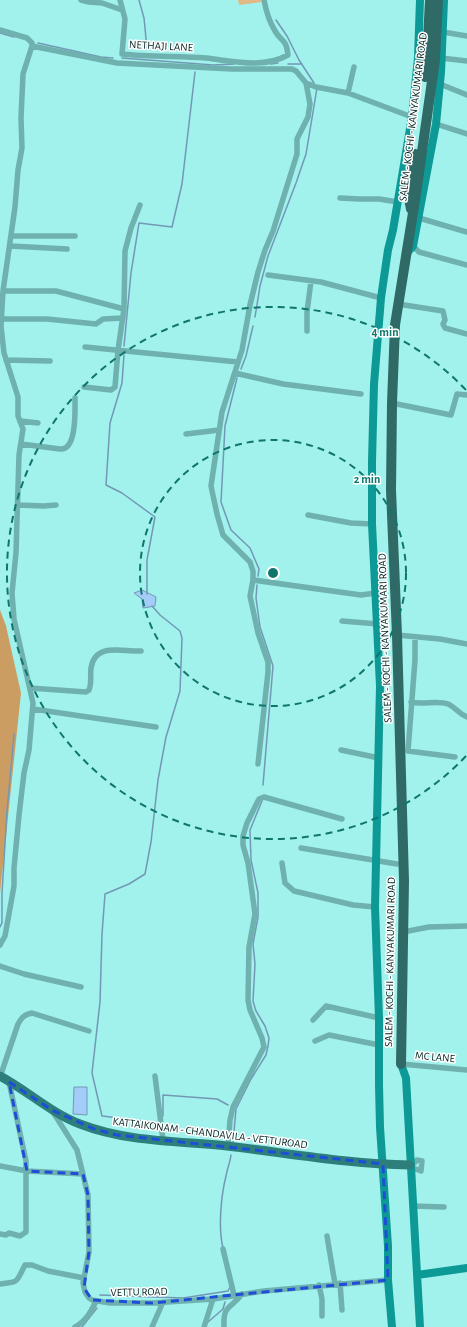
<svg xmlns="http://www.w3.org/2000/svg" width="467" height="1327" font-family="'Alegreya Sans',sans-serif">
<style>
.green{fill:#e2b886}
.forest{fill:#cc9d63}
.water{fill:#a4ccf8;stroke:#7398b6}
.lines{fill:none;stroke-linecap:round;stroke-linejoin:round}
.stream{stroke:#7398b6;stroke-width:1.5}
.street{stroke:#6eb1ae;stroke-width:5.5}
.secondary{stroke:#0d9995;stroke-width:8}
.primary{stroke:#2d7f7c;stroke-width:9}
.highway{stroke:#2f6a67;stroke-width:10}
.marked{fill:none;stroke:#1d4ed8;stroke-width:3;stroke-dasharray:8 5;stroke-linejoin:round}
.ring{fill:none;stroke:#0f766e;stroke-width:2;stroke-dasharray:7 5}
.labels{text-anchor:middle;dominant-baseline:central;stroke-width:3;stroke-linejoin:round;paint-order:stroke}
.street-label{font-size:11px;fill:#001f1d;stroke:#fff}
.centre{fill:#0f766e;stroke:#fff;stroke-width:2}
.ring-label{font-size:12px;text-anchor:middle;font-weight:bold;fill:#0f766e;stroke:#fff;stroke-width:3;stroke-linejoin:round;paint-order:stroke}
</style>
<rect width="100%" height="100%" fill="#a1f1ec"/>
<path class="green" d="M238,0h23v2l-22,3z"/>
<path class="forest" d="M0,610l6,16 15,67 -21,200z"/>
<path class="water" d="M142,590l14,7 -1,9 -12,2 -1,-9 -8,-6z
M74,1087h13v28l-14,-1z"/>
<g class="lines">
<path class="stream" d="M139,0l5,18 3,31
M276,20l11,16 12,24 15,23
M0,33l14,4
M38,43l63,14 12,1
M122,58l91,7 21,-1
M271,64l7,-1
M288,64h14
M255,317l5,-31 8,-30 28,-73 10,-29 11,-66
M124,346l7,-73 8,-50 33,4 10,-43 13,-112
M124,355l-2,28 -12,40 -4,62 16,8 33,24 -8,43v34
M241,369l5,-13 7,-30
M237,378l-12,48 -4,76 10,28 19,18 9,21 -1,7
M257,585l-1,13 4,29 13,39 -10,119
M152,606l8,9 20,16 2,7 -2,53 -14,46 -8,43 -7,62 -6,32 -16,10 -24,10 -3,40 -2,68 -8,71 10,43 58,7
M0,927l2,-4v-30l5,-82 7,-77
M163,1116v-21l54,4 11,6
M233,1143l3,-34 15,-30 15,-24 2,-9 1,-8 -4,-12 -9,-15 -3,-10 2,-37 -2,-20 5,-27v-24l-7,-33 -1,-30 12,-29
M223,1248c-5,-20 -2,-52 3,-72 1,-7 4,-13 5,-21
M100,1295l83,3 45,-7 2,-4
M208,1322l15,-13 2,-7
M82,1327l15,-19"/>
<path class="street" d="M81,0l8,2 13,1 20,7
M120,0l5,19 -3,35c28,3 56,2 84,4 27,3 57,11 82,-3 -2,-17 -6,-12 -13,-24 -6,-10 -9,-20 -11,-31
M0,30l27,8 5,5v3
M443,32l24,4
M32,46l85,17 115,6h60l4,2 10,12 4,21 -2,13 -11,22v15l-24,77 -8,19 -7,22 -8,33 -8,45 -20,62 -11,74 6,28 6,21 27,27 3,9v9l-3,16 8,37 10,29v10l-10,92
M441,58l26,3
M306,83l10,4 32,6 64,24
M440,84l27,11
M348,93l6,-26
M436,124l31,10
M340,198l19,1h20l19,3
M419,218l48,14
M12,236h63
M10,246l57,3
M413,246l6,6 48,13
M268,275l53,7 60,16
M3,291h53l68,18
M398,304l45,7 2,9 -2,4 2,4 22,6
M2,319h45l49,5 7,-5 20,-1
M307,331v-19l4,-31
M85,347l153,15
M6,360l44,1
M235,373l48,11 78,10
M84,387l27,3 4,-3 3,-37 6,-41 1,-58 6,-23 9,-23
M392,403l59,12 6,-21 10,1
M20,421l18,2
M186,434l33,-4
M21,444l39,5c17,2 15,-39 15,-51
M17,505l27,1 12,-1
M308,515l43,8 21,1
M253,580l108,15 15,-2
M342,621l36,3
M397,635l43,4 27,5
M415,637v23l-7,91 47,6
M30,688l56,4 3,-2c3,-7 1,-15 2,-22 4,-26 31,-16 50,-17
M411,702c12,3 27,-2 37,2 7,3 11,10 19,13
M33,709l123,18
M341,750l38,8
M301,848l96,16
M282,863l3,20 9,8 59,14 22,2
M403,932l26,-5 38,-1
M0,945l5,-9 9,-50v-18l5,-53 5,-42 5,-23 4,-47 -19,-84 -2,-26 4,-40 3,-98 4,-26 -5,-13v-19l-14,-44 -3,-27 2,-35 12,-84 3,-37 4,-22 -1,-30 2,-44 9,-28
M0,966l24,8 57,13
M313,1020l13,-14 53,12
M315,1041l14,-6 50,10
M401,1064l66,6
M155,1076l8,64
M0,1077l18,-53c4,-7 6,-9 14,-11l57,18
M53,1112l24,38 11,45 1,57 -6,31 2,9 4,6 3,2 18,3h42l61,-4 51,-8 124,-11
M228,1147l2,-27 3,-13 31,-60 -2,-9 -12,-28 -2,-10 1,-53 6,-33 -7,-51 -5,-18v-9l4,-13 12,-24 5,-2 78,22
M410,1165h2l1,3 8,3 1,-10 -5,-1 -5,5
M0,1166l27,5 56,3
M413,1206l31,1
M0,1234l6,1 3,-2 11,3 6,-4v-71l-17,-79
M327,1236l8,48
M223,1249l11,46
M340,1283l2,27
M0,1284c20,-2 16,-2 25,-19h7l16,6 36,7
M319,1285l3,14v17
M75,1327c11,-6 16,-15 21,-26
M152,1327l11,-25
M204,1327l9,-28
M224,1327c-1,-23 6,-17 18,-33"/>
<path class="secondary" d="M406,254l7,-8 23,-122 5,-52 3,-72
M401,1064l5,14 14,249
M417,1275l50,-7
M392,1327l-4,-47v-34l-8,-119 -1,-42v-67l-4,-111 5,-221 -8,-162v-63l2,-77 7,-86 7,-48 5,-20 19,-113 6,-59 2,-58"/>
<path class="primary" d="M0,1076c28,15 51,37 80,48 46,18 98,17 147,22 61,7 121,18 183,19"/>
<path class="highway" d="M425,77l2,-18 3,-59
M411,209l-3,-15 7,-40
M401,1064l3,-183 -7,-246 -6,-145 1,-87 3,-78 21,-131 19,-134 3,-60"/>
</g>
<path class="marked" d="M9,1082l43,28 42,19 23,6 266,29 5,116 -236,23 -60,-3 -8,-12 5,-36 -1,-57 -5,-21 -56,-3z"/>
<g class="ring">
<circle cx="273" cy="573" r="133"/>
<path d="M466 756A266 266 0 1 1 466 390"/>
</g>
<g class="labels">
<g class="street-label">
<text transform="translate(161 46) rotate(3)">NETHAJI LANE</text>
<text transform="translate(413 117) rotate(-83)">SALEM - KOCHI - KANYAKUMARI ROAD</text>
<text transform="translate(385 638) rotate(-92)">SALEM - KOCHI - KANYAKUMARI ROAD</text>
<text transform="translate(390 962) rotate(-89)">SALEM - KOCHI - KANYAKUMARI ROAD</text>
<text transform="translate(435 1057) rotate(5)">MC LANE</text>
<text transform="translate(210 1133) rotate(7)">KATTAIKONAM - CHANDAVILA - VETTUROAD</text>
<text transform="translate(139 1292) rotate(-1)">VETTU ROAD</text>
</g>
</g>
<circle cx="273" cy="573" r="6" class="centre"/>
<g class="ring-label">
<text x="385" y="336">4 min</text>
<text x="367" y="483">2 min</text>
</g>
</svg>
